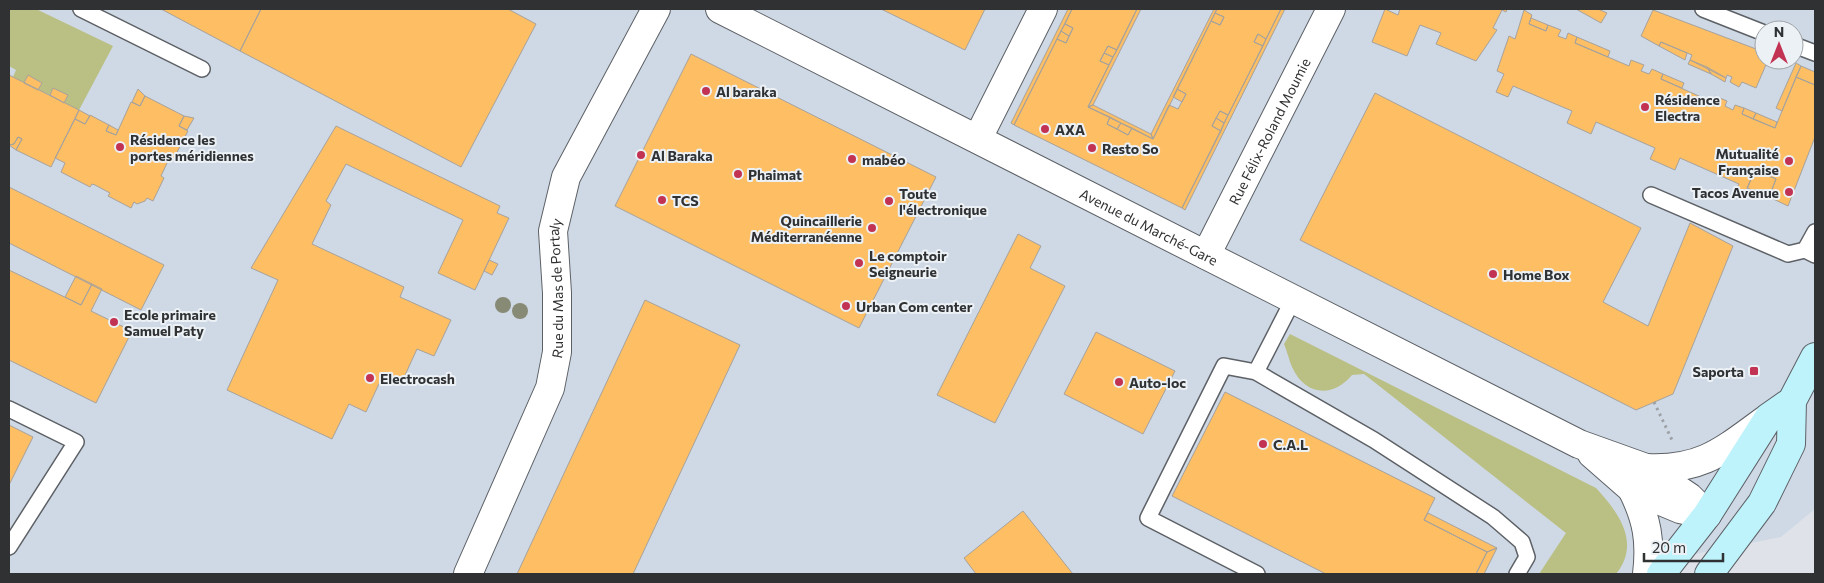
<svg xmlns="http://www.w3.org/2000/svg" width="1824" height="583" font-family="Commissioner,sans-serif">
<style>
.built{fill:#cfd9e5;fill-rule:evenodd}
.green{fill:#babf83}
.building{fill:#fdbe64;stroke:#a6a29d}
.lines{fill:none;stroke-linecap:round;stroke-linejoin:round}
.service-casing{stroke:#5d6166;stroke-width:18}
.minor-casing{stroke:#5d6166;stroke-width:30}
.tertiary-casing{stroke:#5d6166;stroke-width:30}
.secondary-casing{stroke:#5d6166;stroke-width:30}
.path{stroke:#9ea1a6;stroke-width:3;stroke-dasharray:2.5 4;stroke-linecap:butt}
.service{stroke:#fff;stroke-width:15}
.minor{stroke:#fff;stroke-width:28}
.tertiary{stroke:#fff;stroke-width:28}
.secondary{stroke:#bef3fc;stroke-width:28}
.tree{fill:#878a75}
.poi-dot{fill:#c23252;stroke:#ecf1f6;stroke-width:2}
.labels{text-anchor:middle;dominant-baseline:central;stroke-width:4;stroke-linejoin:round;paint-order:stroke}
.poi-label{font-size:14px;font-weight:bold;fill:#2f3133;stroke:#ecf1f6;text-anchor:start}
.street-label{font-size:14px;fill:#2f3133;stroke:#ecf1f6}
</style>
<rect width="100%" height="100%" fill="#dfe3e9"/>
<path class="built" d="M9,9h1806v500l-34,28 -101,20 -15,17h-1656zM1764,30h30v30h-30z"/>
<path class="green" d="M9,9h27l77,37 -34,64 -15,-7 -11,-14 -3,6 -12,-5 4,-7 -14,-7 -4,7 -11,-6 3,-7 -7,-4z
M1290,334l306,154c23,25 45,55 20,86h-77l27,-41 -202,-159 -12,1c-19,23 -47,21 -60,-8 -3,-7 -5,-16 -8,-23z"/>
<path class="building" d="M161,9h100l-21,42z
M261,9h247l28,15 -75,143 -221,-116z
M881,9h104l-20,41z
M1068,9h4l-58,116 -3,-2z
M1072,9h65l-20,41 -9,-4 -8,15 9,4 -21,42 22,10 -3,7 21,11 4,-7 21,11 16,-34 9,4 8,-15 -9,-5 34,-68 9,4 4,-8 -9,-4 2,-4h64l-15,30 -8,-5 -4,8 9,4 -35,69 -8,-4 -8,15 9,5 -39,77 -168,-83 43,-86 9,4 7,-15 -8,-4z
M1137,9h4l-48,96 -5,2z
M1214,9h3l-64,130 -2,-5z
M1281,9h4l-100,201 -3,-2z
M1385,9l13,6 2,-6h107l-1,3 -4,-2 -9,18 4,2 -21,31 -40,-17 5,-11 -21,-8 -13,31 -35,-14z
M1576,9h22l9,4 -6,10z
M1524,10l8,5 -3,9 17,7 2,-6 13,5 -3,6 8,3 2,-6 9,4 -2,6 54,23 2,-6 13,5 -3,6 8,3 3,-5 11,5 -2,5 51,23 3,-6 12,5 -2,5 8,4 2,-5 9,3 -2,6 33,14 21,-51 19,8v52l-27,69 -19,-9 7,-18 -21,-9 -12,29 -10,-4 6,-11 -59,-26 -5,12 -25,-11 5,-11 -59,-26 -5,12 -24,-11 5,-12 -59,-25 -5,11 -12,-5 8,-18 -7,-3 12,-35 6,3z
M1653,10l111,42v8h4l-12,28 -14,-6 -3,5 -9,-5 2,-5 -5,-2 -1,3 -36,-18 2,-5 -31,-13 -2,4 -18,-10z
M1215,13l9,4 -4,8 -9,-4z
M1531,18l17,7 -2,6 -17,-7z
M1065,24l8,4 -4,8 -8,-5z
M1061,31l8,5 -3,7 -9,-4z
M1258,34l8,5 -3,7 -9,-4z
M1577,37l33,14 -2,6 -33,-14z
M1661,42l26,11 -2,7 -26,-14z
M1108,46l9,4 -4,7 -9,-4z
M1104,53l9,4 -4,8 -9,-4z
M691,54l245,123 -77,151 -244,-122z
M1690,60l17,7 4,7 -23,-10z
M1796,63l5,3 -19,45 -6,-3z
M1801,66l14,6v13l-19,-8z
M1707,67l19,11 -1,4 -14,-8z
M1663,74l21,9 -2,5 -21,-9z
M9,75l70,35 -28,57 -35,-17 6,-11 -4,-2 -4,7 -5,1z
M28,75l14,8 -4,7 -14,-7z
M53,88l15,7 -4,8 -14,-8z
M138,89l7,7 -5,10 -8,-4z
M1177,89l9,5 -4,8 -9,-5z
M1375,93l266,135 -38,74 45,24 42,-103 43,23 -60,148 -37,16 -336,-170z
M145,96l39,20 -5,10 9,5 -15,29 -3,-2 -2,3 -7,15 3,2 -11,23 -6,-3 -2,3 -8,3 -3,-2 -3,6 -23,-12 2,-3 -15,-8 -3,-1 -2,3 -29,-15 4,-9 -10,-5 20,-39 10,5 5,-9 19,10 -3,6 10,4 15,-33 9,4z
M1093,105l58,29 2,5 -65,-32z
M1744,108l12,5 -3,6 -11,-5z
M79,110l11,6 -5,8 -10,-5z
M1220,111l8,4 -4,8 -8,-5z
M1756,113l21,9 -2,6 -22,-9z
M184,116l10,2 -7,12 -8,-4z
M1110,117l11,6 -4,6 -10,-5z
M1216,118l8,5 -3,8 -9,-5z
M1121,123l11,5 -4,7 -11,-6z
M109,125l9,5 -2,5 -10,-4z
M336,126l164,80 -3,7 12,5 -34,72 -37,-17 25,-53 -117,-56 -20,37 5,4 -19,39 92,43 -4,10 51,23 -17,36 -17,-7 -16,35 -18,-9 -17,37 -17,-8 -17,35 -105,-49 51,-110 -27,-12z
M18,137l4,2 -6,11 -7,-5 5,-1z
M1755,170l21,9 -7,18 -22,-9z
M9,187l155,78 -23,45 -132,-67z
M1018,234l23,12 -11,22 35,18 -70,137 -58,-28z
M489,260l9,4 -6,11 -8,-4z
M9,270l72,35 11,-21 10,5 -11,22 41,20 -36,72 -87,-43z
M76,276l16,8 -11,21 -16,-8z
M645,300l95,45 -107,229h-116z
M1096,332l79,39 -32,63 -79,-40z
M1225,392l210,106 -11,22 63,32 -11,22h-150l-154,-78z
M9,425l24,12 -24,48z
M1023,511l50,63h-97l-12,-16z
M1428,513l69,35 -10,4 -63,-32z
M1497,548l-13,26h-8l11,-22z"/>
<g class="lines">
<defs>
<path id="service" d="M81,9l121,60
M1703,9l61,24
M1794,45l21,8
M1651,195l137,59 17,-4 10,5
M1805,250l10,-18
M1256,372l38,-74
M9,409l67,33 -67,105
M1257,574l-109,-56 76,-152 32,6 118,68 119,77 29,25 5,15 -10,17"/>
<g id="minor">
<path d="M978,138l65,-129"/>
<path id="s1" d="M1206,255l125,-246"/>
<path id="s2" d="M468,574l82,-186 7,-36v-59l-4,-62 13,-54 90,-168"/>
</g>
<g id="tertiary">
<path id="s3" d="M720,9l859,435 67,24 43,29 18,18"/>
<path d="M1592,454l40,35 48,20 19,4"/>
<path d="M1646,468c57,3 79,-19 122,-50"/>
<path d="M1632,489c15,30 19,52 15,85"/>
</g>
<path id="secondary" d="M1661,574l46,-59 62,-98 23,-16 23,-44
M1709,574l53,-71 29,-59 1,-43"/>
</defs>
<use href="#service" class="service-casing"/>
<use href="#minor" class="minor-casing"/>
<use href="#tertiary" class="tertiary-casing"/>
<use href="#secondary" class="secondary-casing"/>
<path class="path" d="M1654,402l18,38"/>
<use href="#service" class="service"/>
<use href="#minor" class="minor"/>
<use href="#tertiary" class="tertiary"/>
<use href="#secondary" class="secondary"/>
</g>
<g class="tree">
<circle cx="503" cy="305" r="8"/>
<circle cx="520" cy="311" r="8"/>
</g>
<g class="poi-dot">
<circle cx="706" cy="91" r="5"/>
<circle cx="1645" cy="107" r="5"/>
<circle cx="1045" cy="129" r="5"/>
<circle cx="120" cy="147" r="5"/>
<circle cx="1092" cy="148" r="5"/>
<circle cx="641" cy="155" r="5"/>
<circle cx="852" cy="159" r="5"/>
<circle cx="1789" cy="161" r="5"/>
<circle cx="738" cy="174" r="5"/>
<circle cx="1789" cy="192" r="5"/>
<circle cx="662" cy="200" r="5"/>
<circle cx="889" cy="201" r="5"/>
<circle cx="872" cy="228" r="5"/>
<circle cx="859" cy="263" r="5"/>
<circle cx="1493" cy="274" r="5"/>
<circle cx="846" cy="306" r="5"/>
<circle cx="114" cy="322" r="5"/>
<rect x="1749" y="366" width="10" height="10" rx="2.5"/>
<circle cx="370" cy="378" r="5"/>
<circle cx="1119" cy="382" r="5"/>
<circle cx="1263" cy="444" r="5"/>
</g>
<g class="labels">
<g class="poi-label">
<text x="716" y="91">Al baraka</text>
<text x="1655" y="99">Résidence<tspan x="1655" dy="16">Electra</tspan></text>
<text x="1055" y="129">AXA</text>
<text x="130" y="139">Résidence les<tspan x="130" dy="16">portes méridiennes</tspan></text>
<text x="1102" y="148">Resto So</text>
<text x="1779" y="153" text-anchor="end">Mutualité<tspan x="1779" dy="16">Française</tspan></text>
<text x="651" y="155">Al Baraka</text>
<text x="862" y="159">mabéo</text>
<text x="748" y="174">Phaimat</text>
<text x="1779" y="192" text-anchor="end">Tacos Avenue</text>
<text x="899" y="193">Toute<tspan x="899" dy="16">l'électronique</tspan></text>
<text x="672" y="200">TCS</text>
<text x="862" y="220" text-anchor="end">Quincaillerie<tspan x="862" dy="16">Méditerranéenne</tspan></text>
<text x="869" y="255">Le comptoir<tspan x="869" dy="16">Seigneurie</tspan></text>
<text x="1503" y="274">Home Box</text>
<text x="856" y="306">Urban Com center</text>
<text x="124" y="314">Ecole primaire<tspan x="124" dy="16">Samuel Paty</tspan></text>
<text x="1744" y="371" text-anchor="end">Saporta</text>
<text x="380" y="378">Electrocash</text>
<text x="1129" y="382">Auto-loc</text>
<text x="1273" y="444">C.A.L</text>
</g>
<g class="street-label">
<text stroke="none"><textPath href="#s1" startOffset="139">Rue Félix-Roland Moumie</textPath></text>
<text stroke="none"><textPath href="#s3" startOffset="481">Avenue du Marché-Gare</textPath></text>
<text stroke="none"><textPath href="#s2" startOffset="304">Rue du Mas de Portaly</textPath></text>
</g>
</g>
<rect width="1824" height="583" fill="none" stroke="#2f3133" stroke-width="20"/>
<g transform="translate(1779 45)"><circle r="24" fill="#ecf1f6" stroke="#a0a4a8"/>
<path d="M0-4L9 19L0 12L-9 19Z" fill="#c23252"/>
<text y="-8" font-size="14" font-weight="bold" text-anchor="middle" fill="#2f3133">N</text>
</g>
<path d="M1644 553v8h79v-8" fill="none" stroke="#2f3133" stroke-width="2.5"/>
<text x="1652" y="553" font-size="15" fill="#2f3133" stroke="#ecf1f6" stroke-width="4" paint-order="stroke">20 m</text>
</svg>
